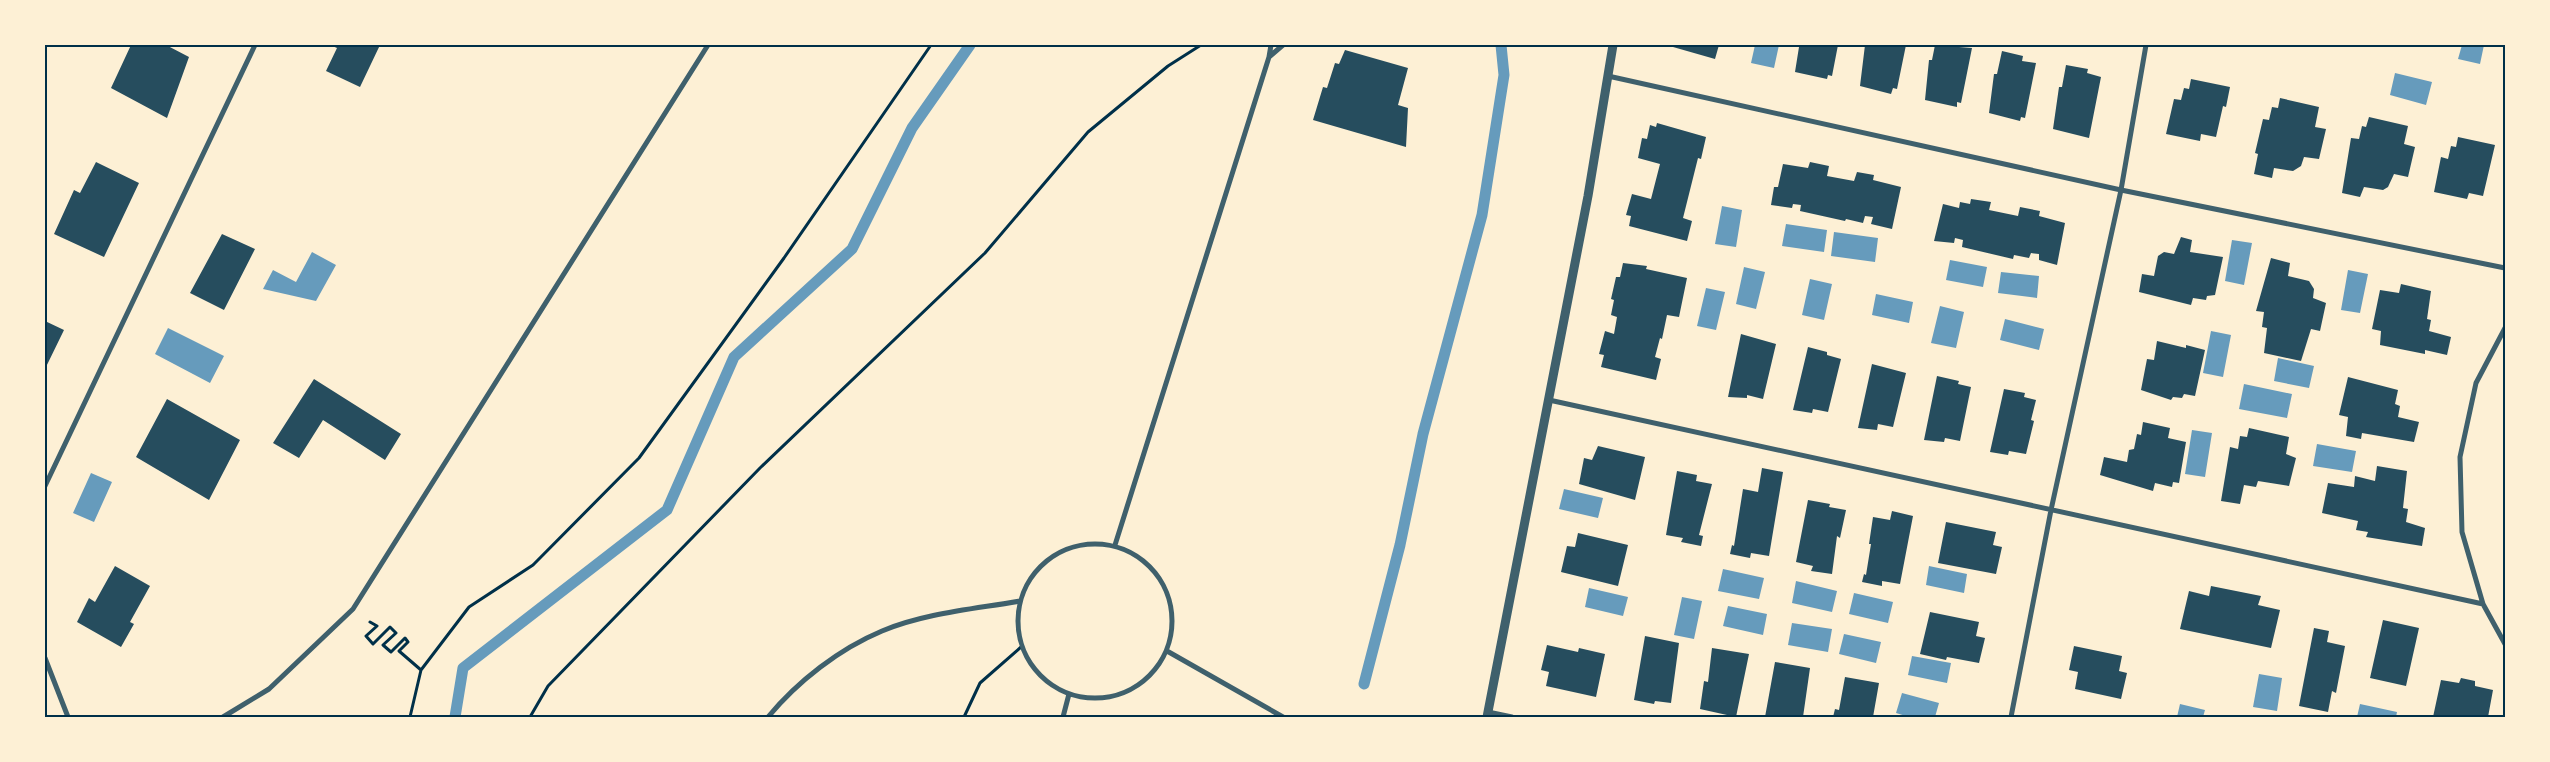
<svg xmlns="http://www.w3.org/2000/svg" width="2550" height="762" font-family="Bitter,serif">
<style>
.water{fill:#669bbc}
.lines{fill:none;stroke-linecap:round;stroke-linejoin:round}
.stream{stroke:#669bbc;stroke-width:11}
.building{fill:#264d5e}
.path{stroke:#003049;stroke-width:3}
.minor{stroke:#3f606c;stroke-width:5}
.tertiary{stroke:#3f606c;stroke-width:9}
.neatline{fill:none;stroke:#003049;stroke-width:2}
</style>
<rect width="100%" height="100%" fill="#fdf0d5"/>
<path class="water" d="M1755,45h24l-5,23 -23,-5z
M2462,45h22l-4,19 -22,-5z
M2395,73l37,9 -6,23 -36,-10z
M1722,206l20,4 -6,37 -21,-3z
M1786,224l41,6 -3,22 -42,-6z
M1834,232l44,6 -3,24 -44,-6z
M2232,240l20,3 -8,42 -19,-4z
M312,252l24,13 -20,36 -53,-12 10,-19 23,12z
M1950,260l37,7 -4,20 -37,-7z
M1744,267l21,5 -9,37 -20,-5z
M2348,270l20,4 -8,39 -19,-3z
M2001,272l38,4 -2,22 -39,-5z
M1810,279l22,5 -8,36 -22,-5z
M1706,288l19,4 -9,38 -19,-4z
M1876,294l37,8 -4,21 -37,-8z
M1940,306l24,6 -8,36 -25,-5z
M2005,319l39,10 -5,21 -39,-10z
M168,328l56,28 -14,27 -55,-29z
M2211,331l20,4 -8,42 -20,-4z
M2278,358l36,8 -5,22 -35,-7z
M2244,384l48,10 -5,24 -48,-9z
M2192,430l20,3 -7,44 -20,-3z
M2317,444l39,7 -4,21 -39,-6z
M91,473l21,9 -18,40 -21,-9z
M1564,489l39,9 -5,20 -39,-9z
M1929,566l38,8 -3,19 -38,-8z
M1723,569l41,9 -5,21 -41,-8z
M1796,581l41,10 -5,21 -40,-9z
M1589,588l39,9 -5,19 -38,-9z
M1854,593l39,9 -5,21 -39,-9z
M1682,597l20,4 -8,38 -20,-4z
M1728,606l39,8 -4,21 -40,-9z
M1792,623l40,6 -4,23 -40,-7z
M1844,634l37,8 -5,21 -37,-9z
M1912,656l39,7 -4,20 -39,-8z
M2259,674l23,4 -5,33 -24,-4z
M1902,693l37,10 -4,14h-26l-13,-4z
M2180,704l25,6 -2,7h-26z
M2360,704l37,8 -1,5h-39z"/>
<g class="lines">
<path class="stream" d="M1364,684l36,-139 23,-111 59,-219 22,-140 -3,-30
M455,717l8,-49 204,-158 67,-153 118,-108 60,-121 58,-83"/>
</g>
<path class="building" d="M131,45h35l23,12 -22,61 -56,-30z
M330,45h50l-20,42 -34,-16 11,-23z
M1666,45h53l-4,14z
M1794,45h44l-6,31 -4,-1 -1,4 -32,-7 4,-25z
M1865,45h41l-9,44 -4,-1 -2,6 -31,-8z
M1935,45h24v2l13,1 -11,55 -4,-1v5l-32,-7 4,-40h3z
M1345,50l63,18 -10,37 10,3 -2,39 -93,-27 10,-33 4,1 8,-25 4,1z
M2002,51l21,5 -1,5 14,2 -11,55 -4,-1 -1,4 -31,-8 5,-39h3z
M2066,65l22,4 -1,4 14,4 -12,61 -36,-9 6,-42h3z
M2191,79l39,8 -4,20 -3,-1 -7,31 -15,-3 -1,7 -34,-7 8,-35 7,1 3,-12 5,1z
M2280,98l39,9 -4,20 11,2 -7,30 -15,-2 -3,9 -8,5 -19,-3 -2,10 -18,-4 4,-20 -3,-1 8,-34 6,1 3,-13 6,1z
M2369,117l39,9 -4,18 11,3 -7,30 -14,-3 -6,13 -5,3 -19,-3 -4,10 -18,-4 9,-55 8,1 3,-13 4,1z
M1657,123l49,14 -5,22 -3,-1 -15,60 9,3 -5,20 -58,-15 2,-10 -5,-1 6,-21 19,5 9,-35 -22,-6 4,-20 5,1 3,-14 6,2z
M2458,137l37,8 -12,51 -14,-3 -2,6 -33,-7 7,-35 7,2 3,-13 5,1z
M96,162l43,21 -35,74 -50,-23 20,-44 6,3z
M1810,162l19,4 -2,10 27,5 3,-9 17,3 -1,5 28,7 -9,42 -21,-5 2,-7 -8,-1 -2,7 -17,-4 -1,2 -45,-10 1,-6 -8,-1 -1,4 -21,-3 3,-18h4l5,-23 25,4z
M1971,199l20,3 -2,8 29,6 2,-9 20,4 -1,5 26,7 -8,42 -18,-5v-6l-8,-1 -2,5 -15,-3 -1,4 -51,-12 1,-7 -8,-2 -1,5 -20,-2 9,-37 16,4 1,-6 10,2z
M222,234l33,15 -31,61 -34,-17z
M2181,237l11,3 -2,12 33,5 -8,38 -8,1 -1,4 -13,-2 -2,7 -52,-13 3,-18 12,2 4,-20 6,-4 10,2z
M2271,258l19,5 -2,13 21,5 5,8 -1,9 13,5 -6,28 -9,-2 -10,32 -37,-8 3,-25 -5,-1 2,-15 -8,-1z
M1623,263l24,3 -1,3 41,9 -8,39 -12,-2 -5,24 -2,-1 -5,19 6,2 -5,21 -55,-13 3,-12 -5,-1 6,-23 9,3 3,-17 -6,-2 3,-15 -3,-1 5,-22h4z
M2401,284l30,7 -4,28 4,1 -2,11 22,6 -4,18 -22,-5v4l-45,-9 1,-14 -9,-2 8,-39 19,3z
M45,321l19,9 -19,39z
M1741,334l35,10 -13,55 -16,-4v3l-19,-1z
M2157,341l29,7v-3l19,5 -10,46 -11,-2 -2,4 -9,-1 -2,3 -30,-10 6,-31 7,1z
M1808,347l19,5v3l14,4 -13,53 -15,-3 -1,4 -19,-3z
M1872,364l34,9 -13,54 -15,-3 -1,6 -19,-2z
M1937,376l22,5 -1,3 13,3 -11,54 -15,-3 -1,4 -20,-2z
M2348,377l50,13 -3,14 5,2 -2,11 21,5 -5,20 -52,-9 -1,6 -15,-3 2,-19 -9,-2z
M314,379l87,55 -16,26 -62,-40 -24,38 -26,-15z
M2004,389l21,4 -1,4 12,3 -5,20 3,1 -8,33 -17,-3 -1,4 -18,-3z
M167,399l73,41 -31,60 -73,-43z
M2143,422l27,6 -2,10 18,4 -7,41 -6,-1 -1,5 -17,-4 -2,8 -53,-16 4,-18 23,5 2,-12 5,-1 3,-15 4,1z
M2249,428l40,9 -3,17 10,4 -7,28 -31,-5 -2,6 -12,-2 -4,19 -19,-3 9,-54 8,2 2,-13 7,1z
M1598,446l47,11 -10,43 -56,-16 5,-26 8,2z
M2377,466l30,5 -4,37 5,1 -2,13 19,6 -3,18 -56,-9 2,-5 -12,-2 2,-9 -36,-8 6,-30 26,4 1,-11 20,5z
M1762,468l21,4 -14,84 -18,-3 -1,5 -20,-4 2,-9 2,1 9,-57 15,3z
M1677,471l20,4 -1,6 16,3 -13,51 4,1 -2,10 -20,-4 2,-4 -17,-3z
M1808,500l22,4 -1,3 17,3 -6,28 -3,-2 -5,38 -21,-3 2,-5 -17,-4z
M1892,511l21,5 -13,68 -18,-3v5l-20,-4 2,-8 2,1 5,-31h-2l4,-27 17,3z
M1946,522l50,10 -3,13 9,2 -6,27 -58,-11z
M1578,533l50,12 -10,41 -57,-14 6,-26 8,1z
M115,566l35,20 -20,36 4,2 -13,23 -44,-25 12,-24 6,4z
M2211,586l50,10 -3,9 22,5 -9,38 -91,-19 9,-38 20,5z
M1930,612l49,10 -3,14 9,2 -6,25 -32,-6 -1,3 -26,-6z
M2383,620l36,8 -13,58 -36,-8z
M2314,628l15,3 -2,11 18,4 -9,47 -4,-2 -4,21 -29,-6z
M1645,636l34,7 -8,60 -16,-2 -1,3 -20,-4z
M1547,645l31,7 1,-4 26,6 -9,43 -50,-11 3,-14 -8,-2z
M2074,646l48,10 -3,15 8,2 -6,26 -46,-10 3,-17 -9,-2z
M1712,648l37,6 -13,63 -36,-8 4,-28 4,1z
M1775,662l35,6 -7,49h-38z
M1845,677l34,6 -6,34h-40l2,-8 4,1z
M2461,678l14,3v5l18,4 -5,27h-55l8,-37 18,3z"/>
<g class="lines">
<path class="path" d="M370,622l7,4 -11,10 7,8 17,-17 6,6 -13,12 8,7 14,-14 3,4 -9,9 22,19
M410,717l11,-47 48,-63 64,-42 106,-107 145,-200 147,-213
M530,717l18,-31 212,-218 225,-215 103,-121 80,-66 33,-21
M964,717l16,-34 41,-36"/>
<path class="minor" d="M1269,57l2,-12
M1608,76l513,114 384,78
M2505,328l-29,55 -16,74 2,75 21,72 22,40
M1549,400l934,204
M45,486l210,-441
M1018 621a77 77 0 1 1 154 0a77 77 0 1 1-154 0Z
M1115,545l154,-488 14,-12
M1167,651l116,66
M45,658l23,59
M1488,712l24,5
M223,717l46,-28 84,-80 355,-564
M768,717c30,-36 71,-68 114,-86 43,-18 93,-22 138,-30
M1063,717l6,-23
M2011,717l40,-207 70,-320 25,-145"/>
<path class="tertiary" d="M1487,717l101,-521 25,-151"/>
</g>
<rect width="2550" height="762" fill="none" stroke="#fdf0d5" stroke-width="92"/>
<rect x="46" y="46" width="2458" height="670" class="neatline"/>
</svg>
